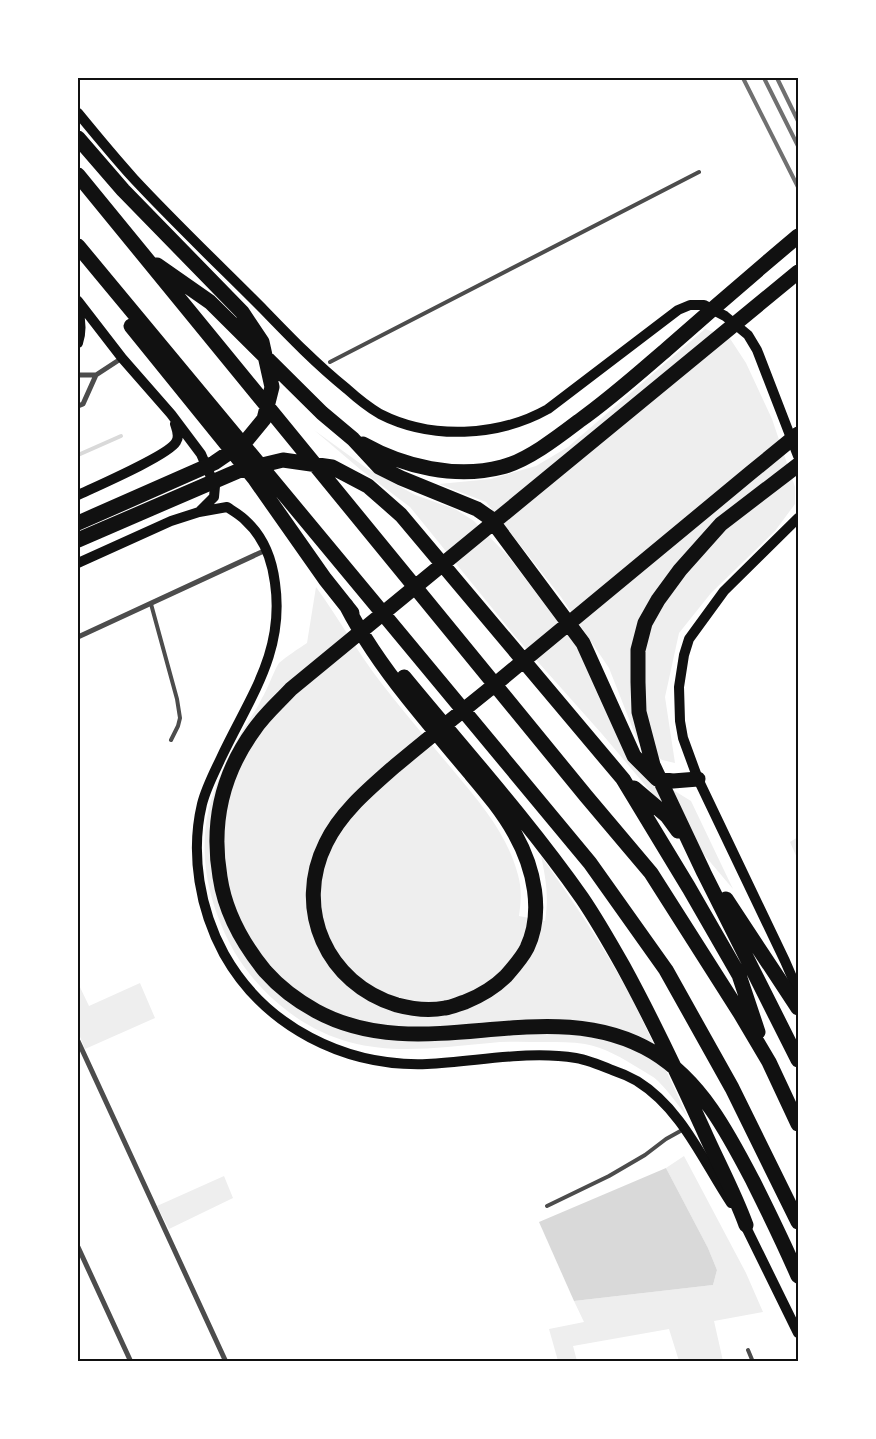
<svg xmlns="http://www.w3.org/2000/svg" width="876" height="1439" font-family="'DM Sans',sans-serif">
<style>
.green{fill:#eee}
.water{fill:#d9d9d9}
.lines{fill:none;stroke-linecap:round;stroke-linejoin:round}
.stream{stroke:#d9d9d9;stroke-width:4}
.service{stroke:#4c4c4c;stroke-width:4}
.minor{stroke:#4c4c4c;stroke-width:5}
.secondary{stroke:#111;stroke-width:10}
.motorway{stroke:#111;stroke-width:15}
.rail{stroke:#707070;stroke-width:4}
.neatline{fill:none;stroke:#111;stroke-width:2}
</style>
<rect width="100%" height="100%" fill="#fff"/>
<path class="green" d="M705,329l24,8 17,26 26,56 23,68v17l-20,27 -64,62 -32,40 -14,64 10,66 -13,-3 -24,-18 -29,-74 -48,-71 -75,-95 -47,-18 52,-5 45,-13 32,-19z
M314,430l51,37 50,28 40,14 19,12 34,35 70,92 56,118 57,35 42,88 -131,-155 -88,-99 -104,-128 -49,-37z
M316,587c23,32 42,66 66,97 24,31 50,61 75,91 25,30 51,61 61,100 4,14 3,27 1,41l26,5c4,-24 1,-42 -4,-65 32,45 64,92 90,141 20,40 38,80 57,121 -10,-13 -19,-26 -30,-37 -5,-5 -12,-8 -18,-12 -18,-11 -34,-21 -55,-25 -13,-2 -26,-2 -39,-2 -19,0 -38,-1 -56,1 -74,7 -136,17 -200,-30 -22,-16 -41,-37 -55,-60 -22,-39 -35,-84 -29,-129 5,-34 21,-66 38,-96 6,-10 13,-19 18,-30 5,-7 13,-30 17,-35 8,-7 19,-14 28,-20z
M798,837v23l-8,-18z
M78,983l11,23 51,-23 15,35 -70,31 -7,-17z
M684,1156l62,117 17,39 -49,9 9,40h-44l-10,-32 -96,17 4,15h-19l-9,-32 35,-7 -10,-21 139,-16 4,-15 -9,-22 -42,-80z
M224,1176l9,22 -64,31 -12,-23z"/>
<path class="water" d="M666,1168l42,80 9,22 -4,15 -139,16 -35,-79z"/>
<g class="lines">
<path class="stream" d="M78,455l43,-19"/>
<path class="service" d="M330,362l369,-190
M151,604l26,95 3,19 -2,8 -7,14
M547,1206l62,-30 36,-21 21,-16 18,-10
M748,1350l5,12"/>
<path class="minor" d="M78,375h18l26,-17
M78,406l5,-2 13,-29
M78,637l188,-87
M78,1041l148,321
M78,1247l53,115"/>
<path class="secondary" d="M78,113c18,22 37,45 56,66 41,44 85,86 128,129 28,29 54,56 85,81 10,9 21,18 33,25 51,26 118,23 168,-5l130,-99 12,-5h14l21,11 23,19 9,15 41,106
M78,301l44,57 49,56 30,40 14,32 -1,11 -15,15
M78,309c3,12 4,23 0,34
M78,495c17,-8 91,-40 98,-53 4,-6 1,-12 -1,-18
M798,518l-74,73 -35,48 -5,16 -5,32 1,34 3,17 15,41 87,182 13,30
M78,563l93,-42 28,-9 28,-5c6,4 13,8 18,13 18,16 27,39 30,63 10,70 -26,115 -54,175 -7,15 -15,30 -19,46 -12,50 -2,106 22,150 41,73 121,113 203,110 49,-2 100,-14 149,-6 12,2 24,7 36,12 9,3 18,7 25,11 45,28 66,80 94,122
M743,1221l55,112"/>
<path class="motorway" d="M78,138l45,52 119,122 20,30 10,45 -8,32 -18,22 -32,22 -136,60
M78,175l508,621 65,77 89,140 29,49 29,62
M78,246l512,617 76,107 66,118 66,134
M157,265l53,37 112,111 31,26 26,28 22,11 76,31 13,9 93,125 51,113 23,23 16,2 25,-2
M798,272l-507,417c-12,13 -27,26 -37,41 -32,44 -43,94 -34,147 5,34 23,67 45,94 15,17 31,29 51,40 108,59 231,-22 337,41 48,29 75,81 100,129 16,32 31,63 45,95
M131,326l123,152 71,101 27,34
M363,444c41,23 93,35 139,23 25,-6 56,-30 77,-46 31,-22 59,-47 88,-72 43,-38 87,-76 131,-113
M798,465l-77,59 -41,46 -22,30 -13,23 -7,27v32l1,30 14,53 51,108 94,187
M78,540l160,-69 45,-11 49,7 36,19 33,29 222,264 66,109 50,87 19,57
M346,605c17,33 38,63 62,93 20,25 41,50 62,75 16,19 33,39 45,61 19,34 29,78 12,114 -5,10 -14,20 -21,28 -12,12 -26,20 -41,26 -7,2 -13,5 -20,6 -16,3 -33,1 -48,-3 -70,-21 -104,-96 -71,-162 15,-31 43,-54 69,-77 30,-25 61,-50 92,-75 104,-86 207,-172 311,-257
M404,677c60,73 124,144 178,221 15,22 28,45 41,68 29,53 55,108 80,163 14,32 31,63 43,96
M634,788l33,28 11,15
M726,899l72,109"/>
<path class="rail" d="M743,78l55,109
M764,78l34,68
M777,78l21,43"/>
</g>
<rect width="876" height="1439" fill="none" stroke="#ffffff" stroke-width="158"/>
<rect x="79" y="79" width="718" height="1281" class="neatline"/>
</svg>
